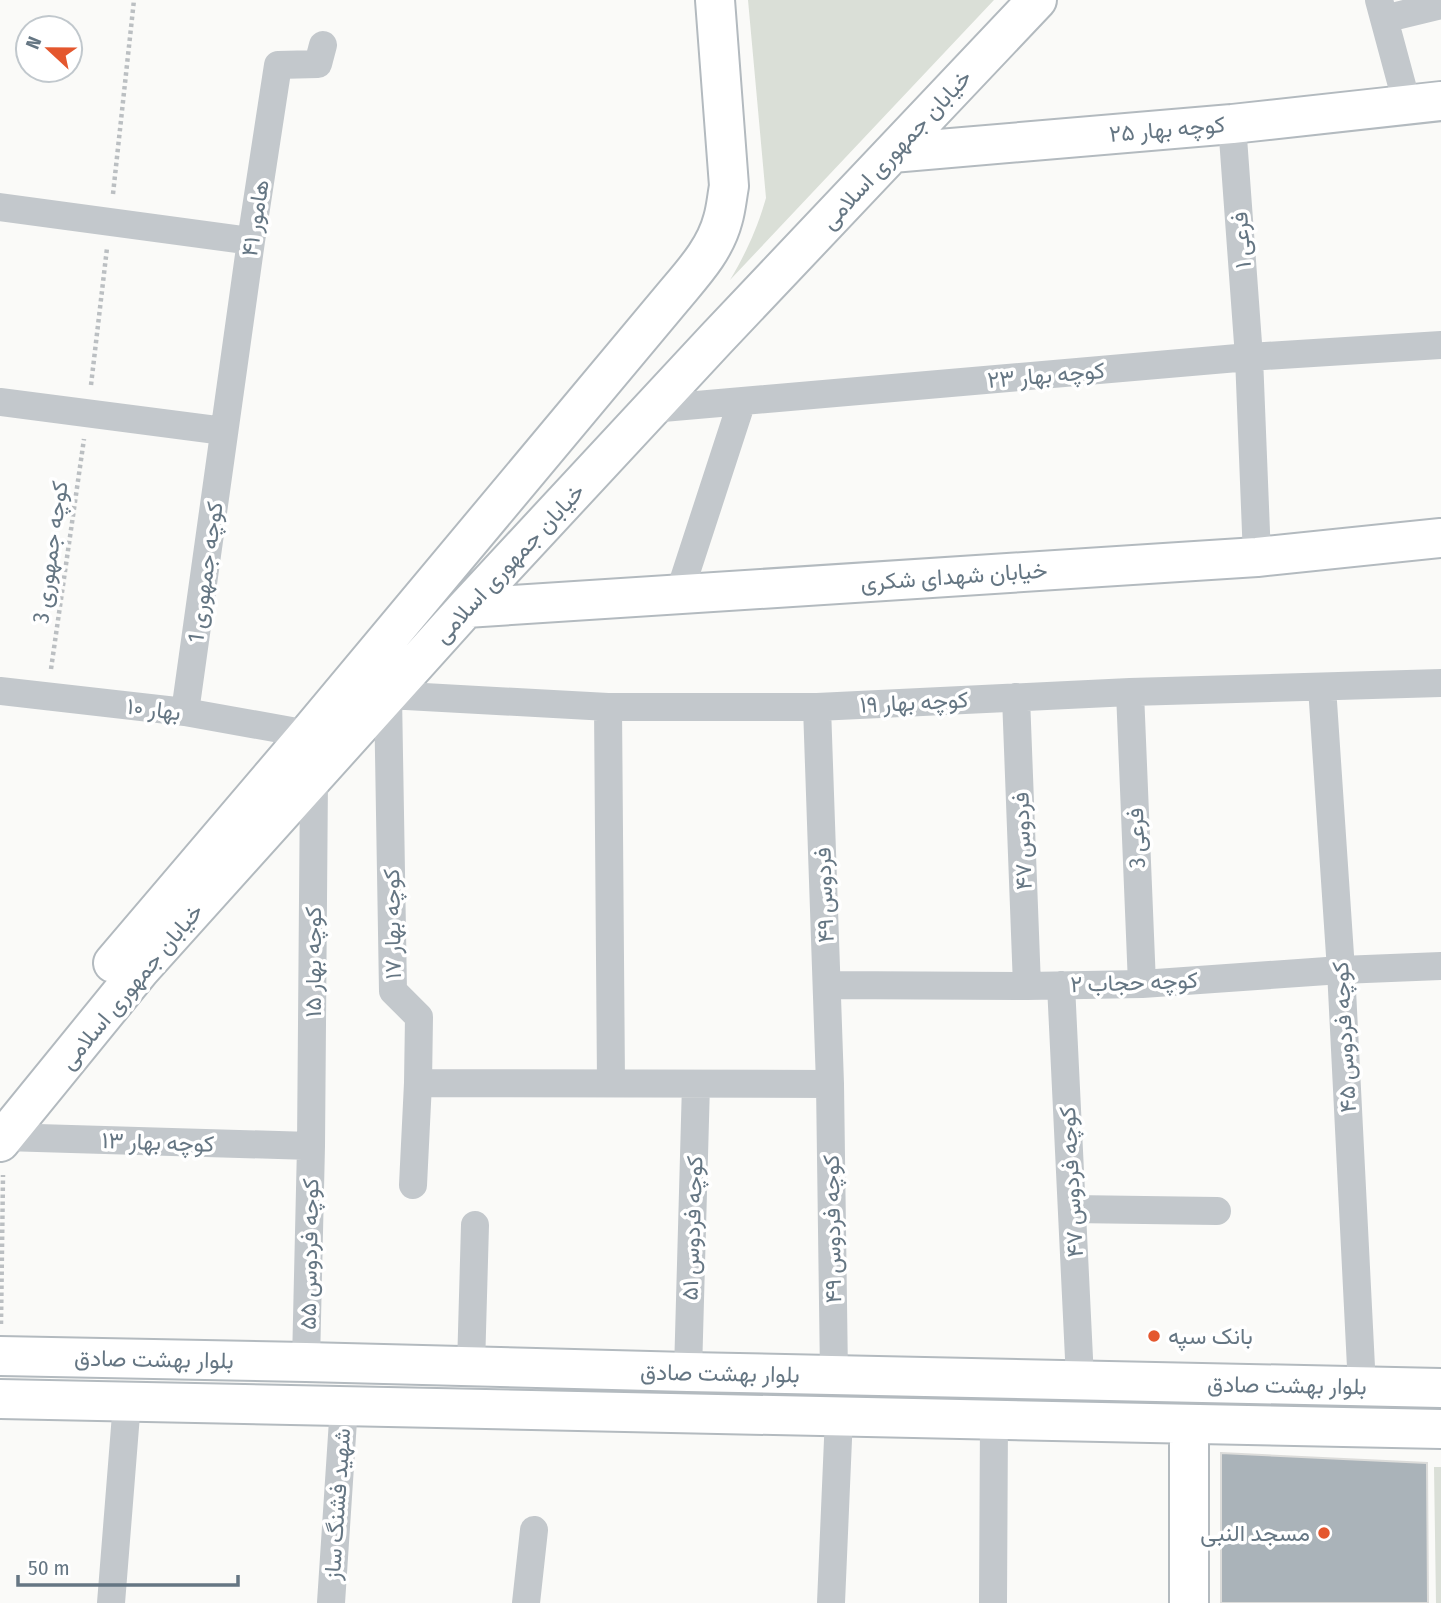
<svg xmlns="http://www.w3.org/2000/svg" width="1441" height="1603" font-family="'Fira Sans Condensed',Vazirmatn,sans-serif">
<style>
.green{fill:#dadfd7}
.building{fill:#aab3b9;stroke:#dcdcda;stroke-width:2}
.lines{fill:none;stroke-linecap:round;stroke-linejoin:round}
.secondary-casing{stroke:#b3babf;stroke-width:42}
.path{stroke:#bbbfc2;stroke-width:4.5;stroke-dasharray:3.5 3.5;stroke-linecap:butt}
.street{stroke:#c3c8cc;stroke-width:28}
.secondary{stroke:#fff;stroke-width:38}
.poi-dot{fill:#e4572e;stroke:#fff;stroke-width:2.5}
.labels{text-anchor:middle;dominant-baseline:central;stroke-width:7;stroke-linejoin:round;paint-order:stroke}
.street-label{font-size:23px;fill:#657683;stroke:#fff}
.poi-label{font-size:23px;fill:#657683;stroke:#fff;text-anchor:start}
</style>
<rect width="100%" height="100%" fill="#fafaf8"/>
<path class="green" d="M748,0h246l-264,280c16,-27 27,-51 36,-82z
M1434,1467h7v136h-5z"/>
<path class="building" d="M1221,1453l206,10 1,140h-207z"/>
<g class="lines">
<defs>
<path id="secondary" d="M892,153l340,-29 209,-23
M466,608l791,-51 184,-19
M113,963l195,-229 365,-437c20,-24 42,-47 50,-78 3,-10 4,-22 6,-33l-14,-186
M0,1142l140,-172 326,-362 250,-269 321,-339
M0,1356l306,6 382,10 753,16
M0,1399l1441,30
M1189,1603v-179"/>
</defs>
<use href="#secondary" class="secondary-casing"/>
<path class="path" d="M113,194l21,-194
M91,385l16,-137
M51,669l33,-230
M1,1324l2,-149"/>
<path class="street" d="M1379,0l28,104
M1384,19l57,-14
M1232,124l17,233 8,200
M0,207l251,34
M0,402l224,29
M651,409l598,-52 192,-12
M679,594l63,-193
M1322,687l19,283 21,417
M0,691l185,21 123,22
M1130,692l12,292
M1016,697l11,289
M608,707l3,376
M817,707l13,377 4,291
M185,712l66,-471 27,-176 40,-1 5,-19
M827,985l200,1 115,-2 199,-14 100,-4
M1061,985l19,394
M418,1083l412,1
M4,1137l307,9
M413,1185l5,-102 1,-66 -26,-26 -5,-296 220,12h209l313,-15 311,-9
M1072,1209l145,2
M306,1362l5,-216 3,-368
M471,1367l4,-142
M688,1372l8,-288
M111,1603l16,-201
M331,1603l13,-198
M526,1603l8,-73
M831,1603l8,-187
M993,1603l1,-184"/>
<use href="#secondary" class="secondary"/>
</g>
<g class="poi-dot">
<circle cx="1154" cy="1336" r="7"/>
<circle cx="1324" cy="1533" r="7"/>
</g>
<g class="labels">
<g class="street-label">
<text transform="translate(1167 129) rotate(-5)">کوچه بهار ۲۵</text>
<text transform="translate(896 149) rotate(-47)">خیابان جمهوری اسلامی</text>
<text transform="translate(255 218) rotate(-81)">هامور ۴۱</text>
<text transform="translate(1241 240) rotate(-94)">فرعی ۱</text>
<text transform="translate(1046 375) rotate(-5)">کوچه بهار ۲۳</text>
<text transform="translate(50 552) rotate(-82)">کوچه جمهوری 3</text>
<text transform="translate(509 563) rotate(-47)">خیابان جمهوری اسلامی</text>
<text transform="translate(205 572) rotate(-82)">کوچه جمهوری 1</text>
<text transform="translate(954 576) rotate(-4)">خیابان شهدای شکری</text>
<text transform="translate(914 702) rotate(-3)">کوچه بهار ۱۹</text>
<text transform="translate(154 709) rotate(7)">بهار ۱۰</text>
<text transform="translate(1136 838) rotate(-92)">فرعی 3</text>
<text transform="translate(1022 841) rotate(-92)">فردوس ۴۷</text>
<text transform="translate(824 895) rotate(-92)">فردوس ۴۹</text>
<text transform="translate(392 924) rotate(-91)">کوچه بهار ۱۷</text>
<text transform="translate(313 962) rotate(-90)">کوچه بهار ۱۵</text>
<text transform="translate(1134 982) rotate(-2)">کوچه حجاب ۲</text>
<text transform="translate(131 986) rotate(-50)">خیابان جمهوری اسلامی</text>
<text transform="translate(1344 1037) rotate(-93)">کوچه فردوس ۴۵</text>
<text transform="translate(158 1142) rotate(2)">کوچه بهار ۱۳</text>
<text transform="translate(1071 1182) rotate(-93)">کوچه فردوس ۴۷</text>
<text transform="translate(692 1228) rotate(-88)">کوچه فردوس ۵۱</text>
<text transform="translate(832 1229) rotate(-91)">کوچه فردوس ۴۹</text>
<text transform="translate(309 1254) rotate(-89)">کوچه فردوس ۵۵</text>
<text transform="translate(154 1359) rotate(1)">بلوار بهشت صادق</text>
<text transform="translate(720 1373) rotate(1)">بلوار بهشت صادق</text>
<text transform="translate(1287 1385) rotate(1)">بلوار بهشت صادق</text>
<text transform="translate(337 1504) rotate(-86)">شهید فشنگ ساز</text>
</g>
<g class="poi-label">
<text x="1168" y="1336">بانک سپه</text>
<text x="1310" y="1533" text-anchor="end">مسجد النبی</text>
</g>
</g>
<g transform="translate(49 49) rotate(292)"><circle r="33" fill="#ffffff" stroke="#c1c8cd" stroke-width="2"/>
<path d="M0-5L12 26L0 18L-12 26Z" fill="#e4572e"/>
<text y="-10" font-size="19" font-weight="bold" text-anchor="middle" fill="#657683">N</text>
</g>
<path d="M18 1575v10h220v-10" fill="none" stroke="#657683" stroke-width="3.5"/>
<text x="28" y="1575" font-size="21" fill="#657683" stroke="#ffffff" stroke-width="5" paint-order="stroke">50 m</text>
</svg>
